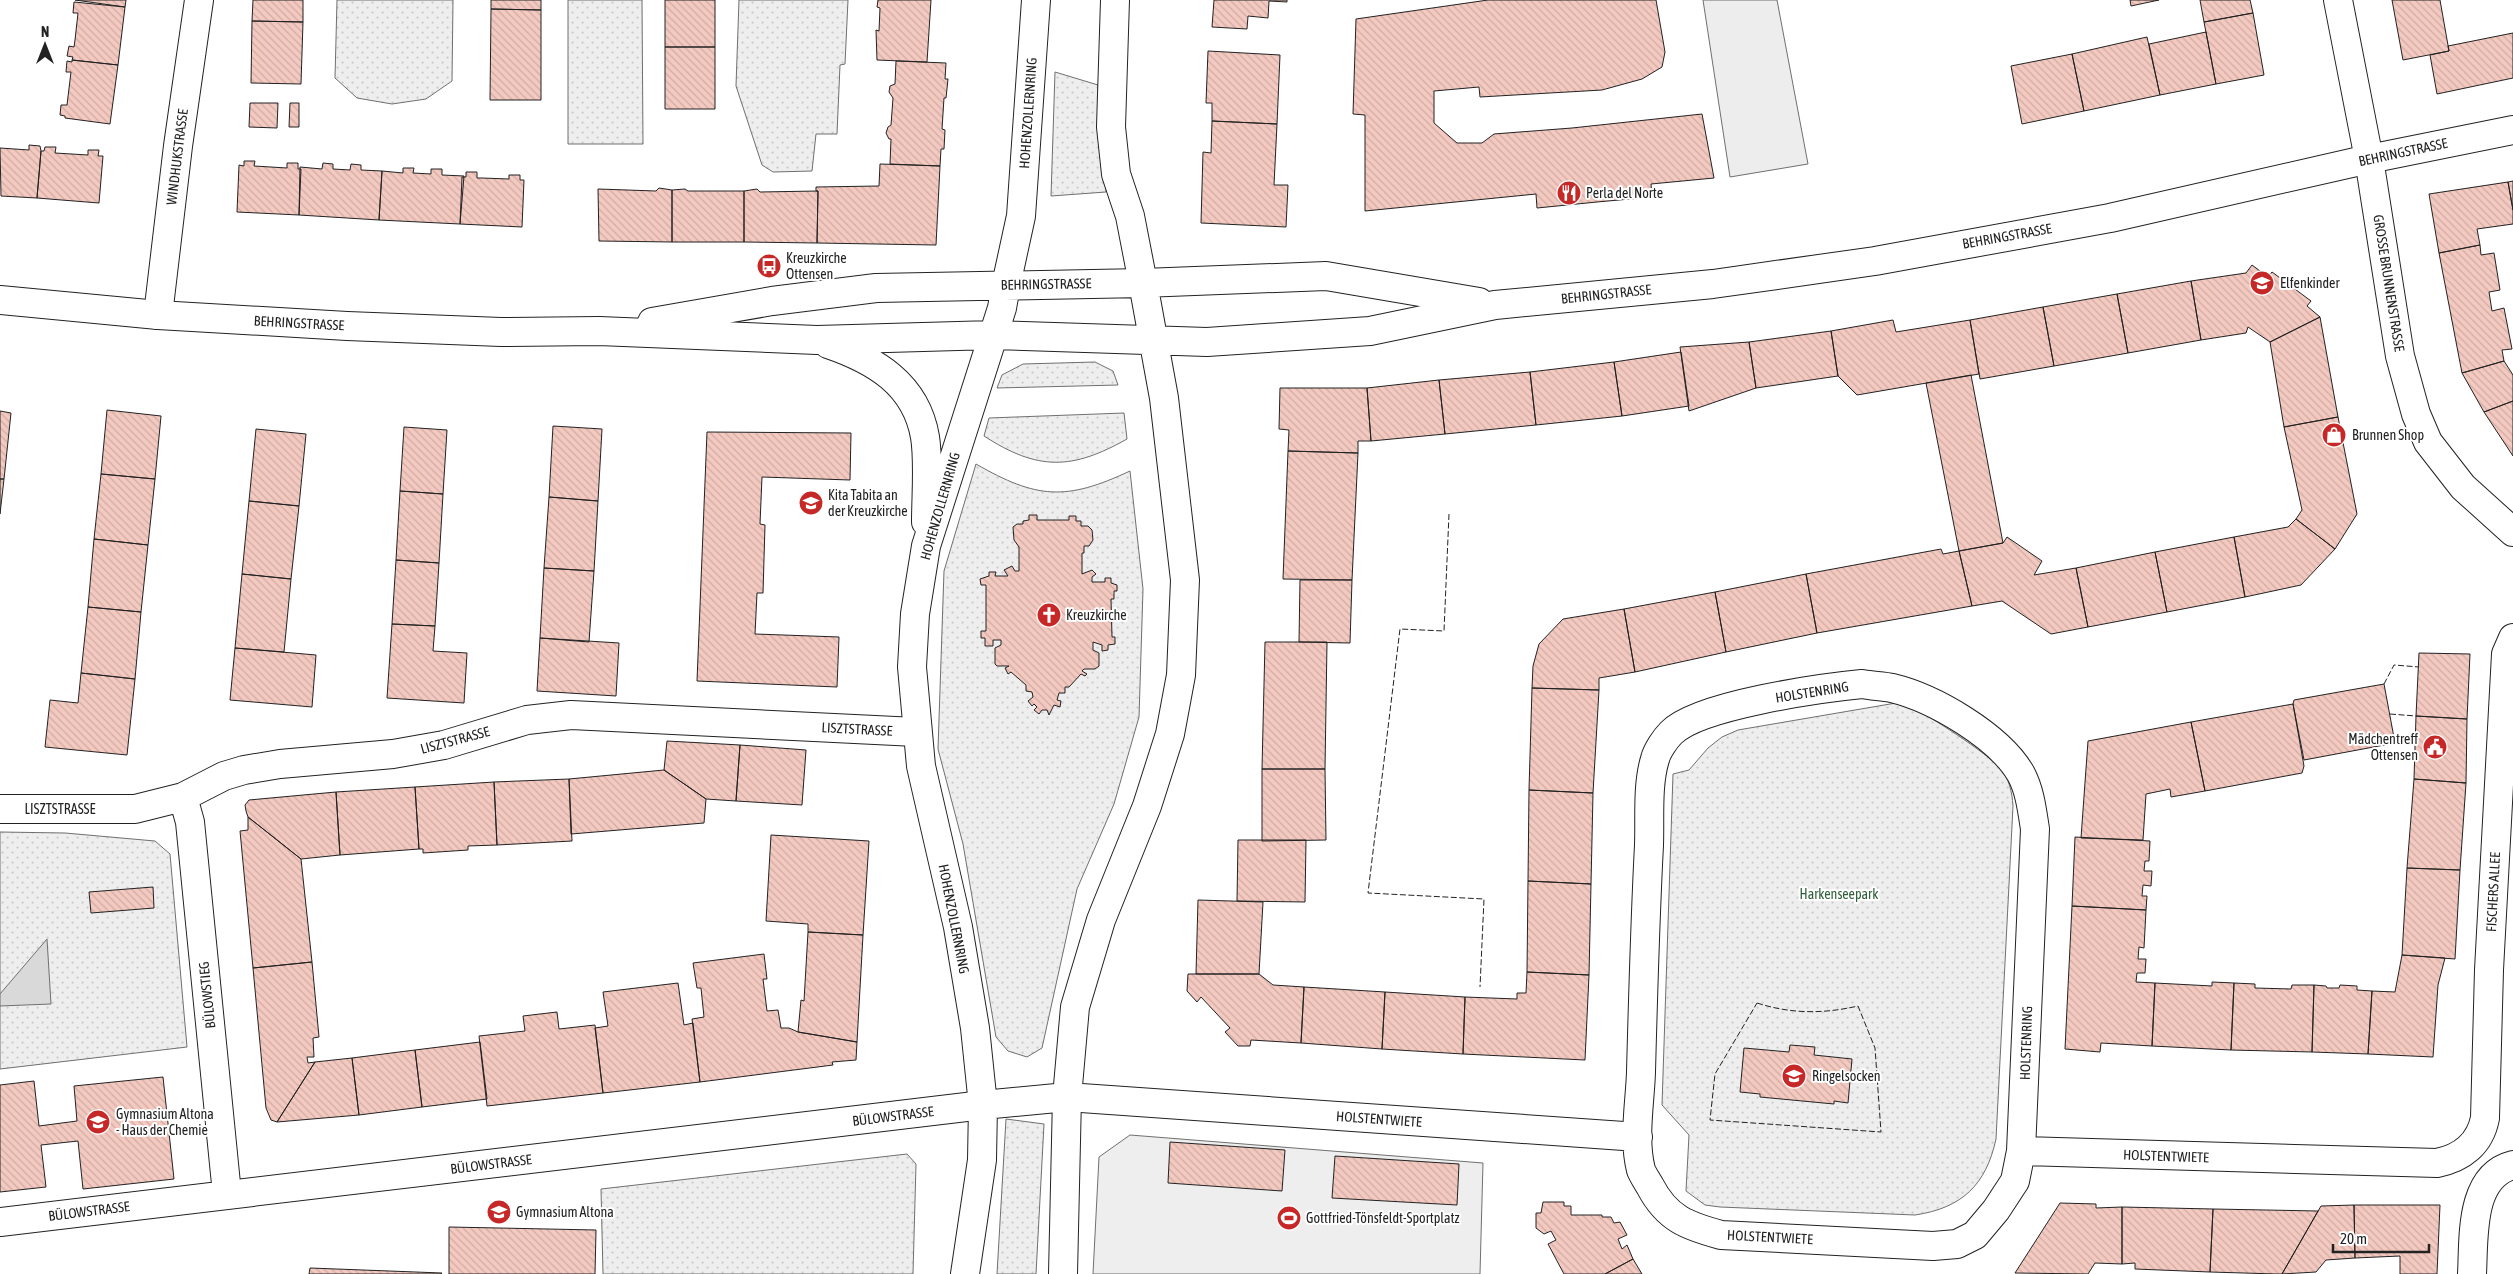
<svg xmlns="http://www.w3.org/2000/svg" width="2513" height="1274" font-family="'Asap Condensed',sans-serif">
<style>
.green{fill:url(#green-dots);stroke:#6f6f6f}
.pitch{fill:#eee;stroke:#6f6f6f}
.parking{fill:#ededed;stroke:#6f6f6f}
.water{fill:#d9d9d9;stroke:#6f6f6f}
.building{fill:url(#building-back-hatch);stroke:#222}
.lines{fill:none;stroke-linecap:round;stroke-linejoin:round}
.minor-casing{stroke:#222;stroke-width:30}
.tertiary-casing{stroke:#222;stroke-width:30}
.secondary-casing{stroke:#222;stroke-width:30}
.minor{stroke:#fff;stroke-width:28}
.tertiary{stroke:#fff;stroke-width:28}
.secondary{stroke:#fff;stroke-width:28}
.fence{stroke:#222;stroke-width:1;stroke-dasharray:6 2.5;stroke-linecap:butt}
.labels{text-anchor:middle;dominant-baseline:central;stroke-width:4;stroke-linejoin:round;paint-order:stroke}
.street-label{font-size:14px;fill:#222;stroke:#fff}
.poi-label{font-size:14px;fill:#222;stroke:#fff;text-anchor:start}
.park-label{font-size:14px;fill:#2f5e38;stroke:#fff}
</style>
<defs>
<pattern id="green-dots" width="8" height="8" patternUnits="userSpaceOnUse" patternTransform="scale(1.25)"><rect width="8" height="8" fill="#eee"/><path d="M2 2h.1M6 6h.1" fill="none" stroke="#ccc" stroke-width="1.8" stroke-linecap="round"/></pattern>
<pattern id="building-back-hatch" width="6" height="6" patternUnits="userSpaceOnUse" patternTransform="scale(1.25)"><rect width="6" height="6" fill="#f3c9c0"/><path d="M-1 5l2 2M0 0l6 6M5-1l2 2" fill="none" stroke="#d0aca5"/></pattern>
</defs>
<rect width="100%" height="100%" fill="#fff"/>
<path class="green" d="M337,0h116l-1,81 -26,18 -34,5 -35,-6 -22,-20z
M568,0h74l1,144h-75z
M739,0h109l-3,64 -5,1 -3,69h-21l-4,37 -39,1 -11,-7 -26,-79z
M1055,72l43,13 8,107 -55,4z
M1095,362l18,9 5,14 -121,3 5,-13 21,-11z
M1124,413l3,26c-55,31 -89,32 -143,-3l5,-18z
M976,464c61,35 90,37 154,7l13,118 -4,128 -25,87 -37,85 -35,159 -15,9 -19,-6 -12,-14 -33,-193 -25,-95 6,-178z
M1896,703c5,1 11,2 15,4 16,7 77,47 88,60 10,11 13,24 14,39l-17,333c-10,46 -34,69 -81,76l-195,-8 -15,-2 -19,-14 3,-56 -27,-30 11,-331 16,-4 19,-22 14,-11 16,-7z
M0,832l65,1 90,8 15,13 17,193 -187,22z
M1006,1119l38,5 -8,150h-39z
M907,1154l9,10 -3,110h-310l-2,-85z"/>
<path class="pitch" d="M1130,1135l353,28 -3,111h-387l6,-117z"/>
<path class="parking" d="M1703,0h74l31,164 -78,13z"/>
<path class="water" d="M47,939l4,65 -51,2v-12z"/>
<path class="building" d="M75,0h51l-1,7z
M253,0h50v22l-51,-1z
M491,0h50v10l-50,-1z
M665,0h50v47h-50z
M878,0h53l-4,62 -50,-2 -1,-30 3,1 1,-23 -3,-1z
M1214,0h73v2l-18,-1 -1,17 -20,-2 -1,13 -35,-2z
M1488,0h168l9,52 -3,15 -20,12 -40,11 -122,7 -1,-10 -45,4v32l23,20h25l12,-9 78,-6 130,-14 12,64 -63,6 1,13 -55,5 -60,6 -1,-14 -171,17v-96l-12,-1 3,-95z
M2130,0h29l-28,6z
M2200,0h50l3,13 -49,9z
M2392,0h48l9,51 -46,9z
M74,2l51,5 -7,58 -46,-5 1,-3 -6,-1 2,-10 5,1 1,-7 3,-27h-5z
M491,9l50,1v90h-51z
M2253,13l11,62 -48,9 -12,-62z
M252,21l51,1 -2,62 -50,-1z
M2206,32l10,52 -56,11 -11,-51z
M2513,33v45l-76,16 -7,-39 19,-4 -1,-5z
M2147,37l13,58 -76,16 -12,-57z
M665,47h50v62h-50z
M1208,51l72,4 -3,69 -65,-3v-18h-6z
M2072,54l12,57 -62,13 -11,-58z
M72,60l46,5 -8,59 -45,-6v-2l-5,-1 1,-10h6l4,-33h-5l1,-11 5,1z
M896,61l50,2 -1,16h3l-2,19h-2l-2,31 3,1 -1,19h-3l-1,17 -50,-2 1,-25h-2l-3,-6 2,-6 3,-2 2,-27 -4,-6 1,-6 5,-2z
M250,103h28l-1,25 -28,-1z
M290,103h9v24h-10z
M1212,121l65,3 -3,61h14l-2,42 -85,-4 2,-71 8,1z
M29,145l11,1 1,5 -4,47 -36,-2 -1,-48 29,2z
M45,147h11l-1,6 33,2v-5h11l-1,6h5l-4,47 -62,-5 4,-47h3z
M244,161h11l-1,5 33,2v-5h11v6h3l-2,46 -62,-3 2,-47 5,1z
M323,163l10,1v5l17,1 1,-6 10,1v5l21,1 -3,49 -80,-5 1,-48 22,2z
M880,164l60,2 -4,79 -119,-2 1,-52h-2v-4l63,-1z
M403,168h11l-1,5 18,1v-5h11v6l22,1 -4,48 -81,-4 3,-49 21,2z
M466,172h11v6h5l27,1v-4h11v5h4l-2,47 -62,-3 2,-47h4z
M2513,181v29l-5,-28z
M2508,182l5,28v14l-36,5 3,16 -41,8 -10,-59z
M659,188l13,2v52l-73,-1 -1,-52 58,2z
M685,189l3,2h56v51h-72v-52z
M757,189l3,3 58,-1 -1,52 -73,-1v-51z
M2480,245l1,10 13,-2 6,37 -11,2 3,19 12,-3 8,41 -10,1 2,11 -42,12 -23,-120z
M2252,265l16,12 4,-5 39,29 -4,5 13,11 -50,25 -22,-15 -2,6 -45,7 -10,-59 55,-8z
M2191,281l10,59 -73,13 -11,-59z
M2117,294l11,59 -74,13 -11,-59z
M2043,307l11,59 -74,13 -10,-59z
M2320,317l18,100 -54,10 -14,-85z
M1893,320l3,12 74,-12 9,54 -122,21 -19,-19 -7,-45z
M1831,331l7,45 -82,12 -7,-46z
M1749,342l7,46 -67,23 -9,-64z
M1681,352l8,54 -67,10 -8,-54z
M2504,361l9,14v26l-29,11 -22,-39z
M1614,362l8,54 -86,9 -6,-53z
M1530,372l6,53 -91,9 -6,-54z
M1971,375l32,168 -44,8 -33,-168z
M1439,380l6,54 -74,7 -4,-53z
M1280,388h87l4,53h-13v12l-70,-2 1,-21 -10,-1z
M2513,401v55l-29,-44z
M107,410l54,6 -6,63 -54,-5z
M0,411l11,2 -7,66h-4z
M2338,417l19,97 -22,35 -39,-30 6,-9 -18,-83z
M553,426l49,3 -4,72 -49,-4z
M404,427l43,3 -4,64 -43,-3z
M256,429l50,5 -7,72 -50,-5z
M707,432l144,1 -1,47 -88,-3 -2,47 5,1 -2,68h-6l-2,41 84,3 -2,50 -140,-6z
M1288,451l70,2 -6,127 -69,-1z
M101,474l54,5 -7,66 -54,-6z
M0,479h4l-4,35z
M400,491l43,3 -4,69 -43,-3z
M549,497l49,4 -4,70 -50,-3z
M249,501l50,5 -8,73 -49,-5z
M1029,515h8v5h32v-4h7v5h5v5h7l4,4 1,10 -4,6h-5v7h-2v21l10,-4 4,4 -4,3v5h13v-4h6v5l6,2v6h-3v8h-3l1,38h3v7l-7,1v5l-6,1v-6l-9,-3v8l6,3v13l-4,3h-11l-2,2 5,3 -2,2 -4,-2 -12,13h-4v6h-6l-2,7 4,1 -1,6 -6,-2 -5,10 -2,-5h-5l-3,4 -5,-4 3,-3 -3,-3 -2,2 -4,-5 5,-4 -1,-5 -6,-1v-6l-15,-13 -3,2 -3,-6 4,-2h-12l-2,-2v-16l6,-3v-5h-8v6h-8v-8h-4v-7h5v-46h-5l-1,-6 9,-3v-4h7l-1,4h13l-4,-6 8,-4 3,5h4v-24l-5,-7 -1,-13 4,-3h6v-3l6,-1z
M2296,519l39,30 -34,36 -56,12 -11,-60 54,-10z
M2007,537l35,24 -8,14 42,-7 12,59 -37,7 -49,-33 -30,5 -13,-55 44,-8z
M2234,537l11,60 -78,15 -12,-60z
M94,539l54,6 -7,67 -53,-5z
M1941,549l2,5 16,-3 13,55 -155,27 -11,-59z
M2155,552l12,60 -79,15 -12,-59z
M396,560l43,3 -4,63 -43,-2z
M544,568l50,3 -5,71 -49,-4z
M242,574l49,5 -7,73 -49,-4z
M1806,574l11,59 -91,19 -11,-60z
M1300,580h52l-2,63 -51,-1z
M1715,592l11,60 -91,20 -11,-63z
M88,607l53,5 -6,67 -54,-6z
M1624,609l11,63 -36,6v12l-67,-2 1,-22 6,-22 24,-25z
M392,624l43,2 -2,25 34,2 -3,50 -77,-5z
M540,638l79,5 -3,53 -79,-5z
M1265,642h62l-2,127h-63z
M235,648l81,7 -4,52 -82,-7z
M2419,653l51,1 -3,65 -51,-3z
M81,673l54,6 -8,76 -82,-8 5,-47 28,3z
M2384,684l11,59 -91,17 -11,-56 1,-4z
M1532,688l67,2 -6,103 -64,-3z
M2293,704l11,62 -2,7 -97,18 -14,-69z
M2416,716l51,3 -1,64 -52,-4z
M2191,722l14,69 -34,6 -1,-8 -24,5 -3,46 -62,-2 7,-97z
M667,741l73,4 -4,56 -30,-2 -42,-29z
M740,745l66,5 -4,55 -66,-4z
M1262,769h63l1,71 -64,1z
M664,770l42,29 -2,24 -133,11 -2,-55z
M569,779l3,62 -75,4 -3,-63z
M2414,779l52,4 -6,87 -53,-2z
M494,782l3,63 -29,1v4l-45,3v-4h-4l-4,-62z
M415,787l4,62 -79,6 -4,-63z
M1529,790l64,3 -2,91 -63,-3z
M336,792l4,63 -39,4 -53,-42 -2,-6 -1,-6 4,-5z
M248,817l53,42 11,103 -59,6 -13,-137 8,-1z
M771,835l98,6 -6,94 -55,-3v-8l-42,-3z
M2075,837l75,4 -1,20h-4l-1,10h8l-1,15 -8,-1 -1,11h5l-1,14 -74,-4z
M1238,840h68l-1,62 -68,-1z
M2407,868l53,2 -5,89 -53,-4z
M1528,881l63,3 -2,91 -62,-3z
M153,887l1,21 -63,5 -2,-21z
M1198,900l65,2 -4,72h-63z
M2072,906l74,4 -2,38 -5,-1 -1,12h8l-1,14h-8l-1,9 19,1 -3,63 -51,-3 -1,9 -35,-3z
M808,932l55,3 -6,107 -59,-10 3,-32 3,1z
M764,954l3,25h-4l4,32 11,-1 3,18h8l9,4 59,10 -1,18 -24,2 1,3 -133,17 -8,-63 12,-2 -3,-29h-4l-4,-25z
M2402,955l43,3 -7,27 -5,72 -65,-3 4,-63 23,1z
M312,962l7,75 -6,1 1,19h-7l1,6 7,-1 -38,60 -6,-2 -5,-12 -13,-140z
M1527,972l62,3 -4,85 -122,-6 2,-57 52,2v-6h9z
M1188,974h71l14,11 31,2 -3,56 -50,-3 -1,6h-12l-13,-14 5,-4 -29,-31 -4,5 -10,-11z
M2212,982l22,1 -3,67 -79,-4 3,-63 57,3z
M678,983l6,42 9,-2 7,59 -97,11 -8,-65 13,-2 -5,-34z
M2234,983l21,1v4l36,1 1,-4h22l-2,67 -81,-2z
M2314,985l12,1 1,2h12l1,-3 17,1v4l15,1 -4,63 -56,-2z
M1304,987l81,5 -3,57 -81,-6z
M1385,992l80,5 -2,57 -81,-5z
M557,1012l2,17 36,-4 8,68 -116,13 -8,-70 46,-5 -2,-15z
M480,1042l7,57 -65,8 -7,-57z
M1790,1045l25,2 -1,8 38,4 -4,44 -14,-2v3l-74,-7v-3l-20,-2 4,-44 45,4z
M415,1050l7,57 -63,8 -7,-57z
M352,1058l7,57 -82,7 38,-60z
M163,1077l11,102 -91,10 -5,-48 -37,4 5,42 -46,5v-107l34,-4 5,45 38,-5 -3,-35z
M1170,1142l115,8 -3,41 -114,-8z
M1335,1156l124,8 -2,41 -125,-7z
M1543,1202h21v4h7v9h31v2h9l3,6 6,-1 7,13 -9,4 4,10 5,-4 6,14 -28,15h-41l-16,-30 8,-4 -5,-9 -7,3 -8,-6v-15h5z
M2060,1203l36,1v4l26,-1v57l-27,-1 -7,11 -73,-1z
M2354,1205l1,53 -29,2 -10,12 -34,2 39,-68z
M2354,1205h86l-3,69h-37v-18l-45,2z
M2122,1207l91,2 -3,63 -75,-3v-6l-13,1z
M2213,1209l105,2 -36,63h-5l-67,-2z
M449,1227l147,3 -1,44h-146z
M1633,1259l9,15h-37z
M310,1268l132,5 -1,1h-132z"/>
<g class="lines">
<defs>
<path id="minor" d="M2338,0l31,159 31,197 16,58 12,28 35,45 50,45
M158,315l20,-169 21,-146
M1862,684c10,2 21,2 30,4 42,10 107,48 129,86 9,17 11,36 14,55l-14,322 -6,30 -19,29 -21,25 -18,9 -24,2 -212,-11c-33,-9 -54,-16 -71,-49 -3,-5 -7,-11 -9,-16 -8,-31 -1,-67 0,-98 2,-76 4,-151 8,-227 1,-27 -2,-60 6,-86 2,-8 10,-20 16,-26 27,-28 150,-45 191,-49z
M183,797l7,25 37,372
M0,809h135l48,-12 41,-21 20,-6 36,-6 113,-10 51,-9 83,-25 44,-5 345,17
M1067,1097l571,40
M2021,1151l416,12c25,-5 43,-19 48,-45l4,-148 17,-316 7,-16
M0,1222l983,-117
M2472,1274c2,-35 -3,-98 41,-109"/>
<path id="tertiary" d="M1115,0l-4,127 5,47 14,42 13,67
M1006,285l15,-69 15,-216"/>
<path id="secondary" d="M0,300l158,15 189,11 154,6 98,-1 218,9 176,-5 214,7 163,-11 125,-26 218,-21 162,-23 235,-43 259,-59 144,-29
M652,322l120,-21 104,-13 267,-5 183,-7 153,26
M828,344c47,16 88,40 97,93 4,24 1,60 1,85
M983,1105l84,-8
M965,1274l17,-114 1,-55 -8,-77 -17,-101 -37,-161 -9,-99 3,-53 11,-68 76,-238 4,-23
M1063,1274l4,-177 8,-90 26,-87 46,-114 23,-72 11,-59 4,-95 -21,-182 -21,-115"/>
</defs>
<use href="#minor" class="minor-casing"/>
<use href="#tertiary" class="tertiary-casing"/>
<use href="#secondary" class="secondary-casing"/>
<use href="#minor" class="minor"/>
<use href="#tertiary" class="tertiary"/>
<use href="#secondary" class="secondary"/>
<path class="fence" d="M1449,514l-5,117 -44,-2 -32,264 116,6 -4,88
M2384,684l10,-19 25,2
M2390,714l26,2
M1757,1003c34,11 66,11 101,3l17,42 6,84 -171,-12 5,-46z"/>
</g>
<defs>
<symbol id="restaurant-disc" viewBox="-11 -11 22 22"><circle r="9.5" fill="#c62828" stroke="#fff"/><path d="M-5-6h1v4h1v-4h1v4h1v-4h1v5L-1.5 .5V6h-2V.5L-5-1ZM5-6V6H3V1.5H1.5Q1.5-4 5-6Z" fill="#fff"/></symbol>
<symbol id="bus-disc" viewBox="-11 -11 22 22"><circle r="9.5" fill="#c62828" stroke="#fff"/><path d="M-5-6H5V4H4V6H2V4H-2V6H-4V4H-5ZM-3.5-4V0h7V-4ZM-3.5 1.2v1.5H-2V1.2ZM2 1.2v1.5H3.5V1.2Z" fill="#fff"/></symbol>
<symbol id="school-disc" viewBox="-11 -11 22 22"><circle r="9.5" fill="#c62828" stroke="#fff"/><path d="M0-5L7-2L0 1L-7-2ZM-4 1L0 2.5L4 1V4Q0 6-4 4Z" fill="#fff"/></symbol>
<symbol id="shop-disc" viewBox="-11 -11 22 22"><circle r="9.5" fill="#c62828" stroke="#fff"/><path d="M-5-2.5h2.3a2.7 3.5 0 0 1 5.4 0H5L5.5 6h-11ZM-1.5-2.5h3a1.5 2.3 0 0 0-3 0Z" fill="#fff"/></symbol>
<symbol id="church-disc" viewBox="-11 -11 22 22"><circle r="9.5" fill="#c62828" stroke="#fff"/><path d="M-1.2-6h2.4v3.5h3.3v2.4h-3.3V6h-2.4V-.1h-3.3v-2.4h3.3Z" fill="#fff"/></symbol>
<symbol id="civic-disc" viewBox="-11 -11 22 22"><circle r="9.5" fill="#c62828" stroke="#fff"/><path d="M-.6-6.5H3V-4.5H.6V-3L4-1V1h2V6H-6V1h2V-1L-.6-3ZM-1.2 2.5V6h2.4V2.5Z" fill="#fff"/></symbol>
<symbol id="stadium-disc" viewBox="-11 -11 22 22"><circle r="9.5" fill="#c62828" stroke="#fff"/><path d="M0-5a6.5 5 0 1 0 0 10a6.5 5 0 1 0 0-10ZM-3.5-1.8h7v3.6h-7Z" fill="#fff"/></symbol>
</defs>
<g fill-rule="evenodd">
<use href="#restaurant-disc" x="1555" y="179" width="28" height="28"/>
<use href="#bus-disc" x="755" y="252" width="28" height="28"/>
<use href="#school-disc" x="2248" y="269" width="28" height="28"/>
<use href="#shop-disc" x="2320" y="421" width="28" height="28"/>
<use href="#school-disc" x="797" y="489" width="28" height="28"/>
<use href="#church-disc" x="1035" y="601" width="28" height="28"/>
<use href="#civic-disc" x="2421" y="733" width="28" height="28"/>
<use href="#school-disc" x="1780" y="1062" width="28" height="28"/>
<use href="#school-disc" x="84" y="1108" width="28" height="28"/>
<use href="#school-disc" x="485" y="1198" width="28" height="28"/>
<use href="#stadium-disc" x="1275" y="1204" width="28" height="28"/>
</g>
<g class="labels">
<g class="street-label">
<text transform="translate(1028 113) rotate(-86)">HOHENZOLLERNRING</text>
<text transform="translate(2403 152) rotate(-12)">BEHRINGSTRASSE</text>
<text transform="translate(177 157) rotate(-83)">WINDHUKSTRASSE</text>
<text transform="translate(2007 236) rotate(-10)">BEHRINGSTRASSE</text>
<text transform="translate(2389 283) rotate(81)">GROSSE BRUNNENSTRASSE</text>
<text transform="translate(1046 284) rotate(-1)">BEHRINGSTRASSE</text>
<text transform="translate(1606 294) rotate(-6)">BEHRINGSTRASSE</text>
<text transform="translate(299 323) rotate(3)">BEHRINGSTRASSE</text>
<text transform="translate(940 506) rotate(-74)">HOHENZOLLERNRING</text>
<text transform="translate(1812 692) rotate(-9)">HOLSTENRING</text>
<text transform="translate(857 729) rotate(3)">LISZTSTRASSE</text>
<text transform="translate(455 740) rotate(-15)">LISZTSTRASSE</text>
<text x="60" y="809">LISZTSTRASSE</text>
<text transform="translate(2493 892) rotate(-87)">FISCHERS ALLEE</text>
<text transform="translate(954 919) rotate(79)">HOHENZOLLERNRING</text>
<text transform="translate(207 995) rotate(-96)">BÜLOWSTIEG</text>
<text transform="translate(2026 1043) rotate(-88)">HOLSTENRING</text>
<text transform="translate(893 1116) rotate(-7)">BÜLOWSTRASSE</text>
<text transform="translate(1379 1119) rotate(4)">HOLSTENTWIETE</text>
<text transform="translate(2166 1156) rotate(2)">HOLSTENTWIETE</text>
<text transform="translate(491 1164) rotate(-7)">BÜLOWSTRASSE</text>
<text transform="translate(89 1211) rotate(-7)">BÜLOWSTRASSE</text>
<text transform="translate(1770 1237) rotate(3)">HOLSTENTWIETE</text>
</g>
<g class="poi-label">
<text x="1586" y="193">Perla del Norte</text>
<text x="786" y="258">Kreuzkirche<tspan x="786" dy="16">Ottensen</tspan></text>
<text x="2280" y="283">Elfenkinder</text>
<text x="2352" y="435">Brunnen Shop</text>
<text x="828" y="495">Kita Tabita an<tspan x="828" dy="16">der Kreuzkirche</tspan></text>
<text x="1066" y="615">Kreuzkirche</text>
<text x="2418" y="739" text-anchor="end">Mädchentreff<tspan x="2418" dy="16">Ottensen</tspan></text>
<text x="1812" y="1076">Ringelsocken</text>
<text x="116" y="1114">Gymnasium Altona<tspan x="116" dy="16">- Haus der Chemie</tspan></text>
<text x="516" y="1212">Gymnasium Altona</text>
<text x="1306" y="1218">Gottfried-Tönsfeldt-Sportplatz</text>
</g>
<g class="park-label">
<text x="1839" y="894">Harkenseepark</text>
</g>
</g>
<g transform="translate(45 45)" stroke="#ffffff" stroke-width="4" paint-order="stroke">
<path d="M0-4L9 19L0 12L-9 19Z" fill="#222222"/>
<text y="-8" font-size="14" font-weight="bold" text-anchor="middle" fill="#222222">N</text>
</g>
<path d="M2333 1244v8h96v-8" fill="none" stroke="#222222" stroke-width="2.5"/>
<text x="2340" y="1244" font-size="15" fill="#222222" stroke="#ffffff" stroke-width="4" paint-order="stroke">20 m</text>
</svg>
